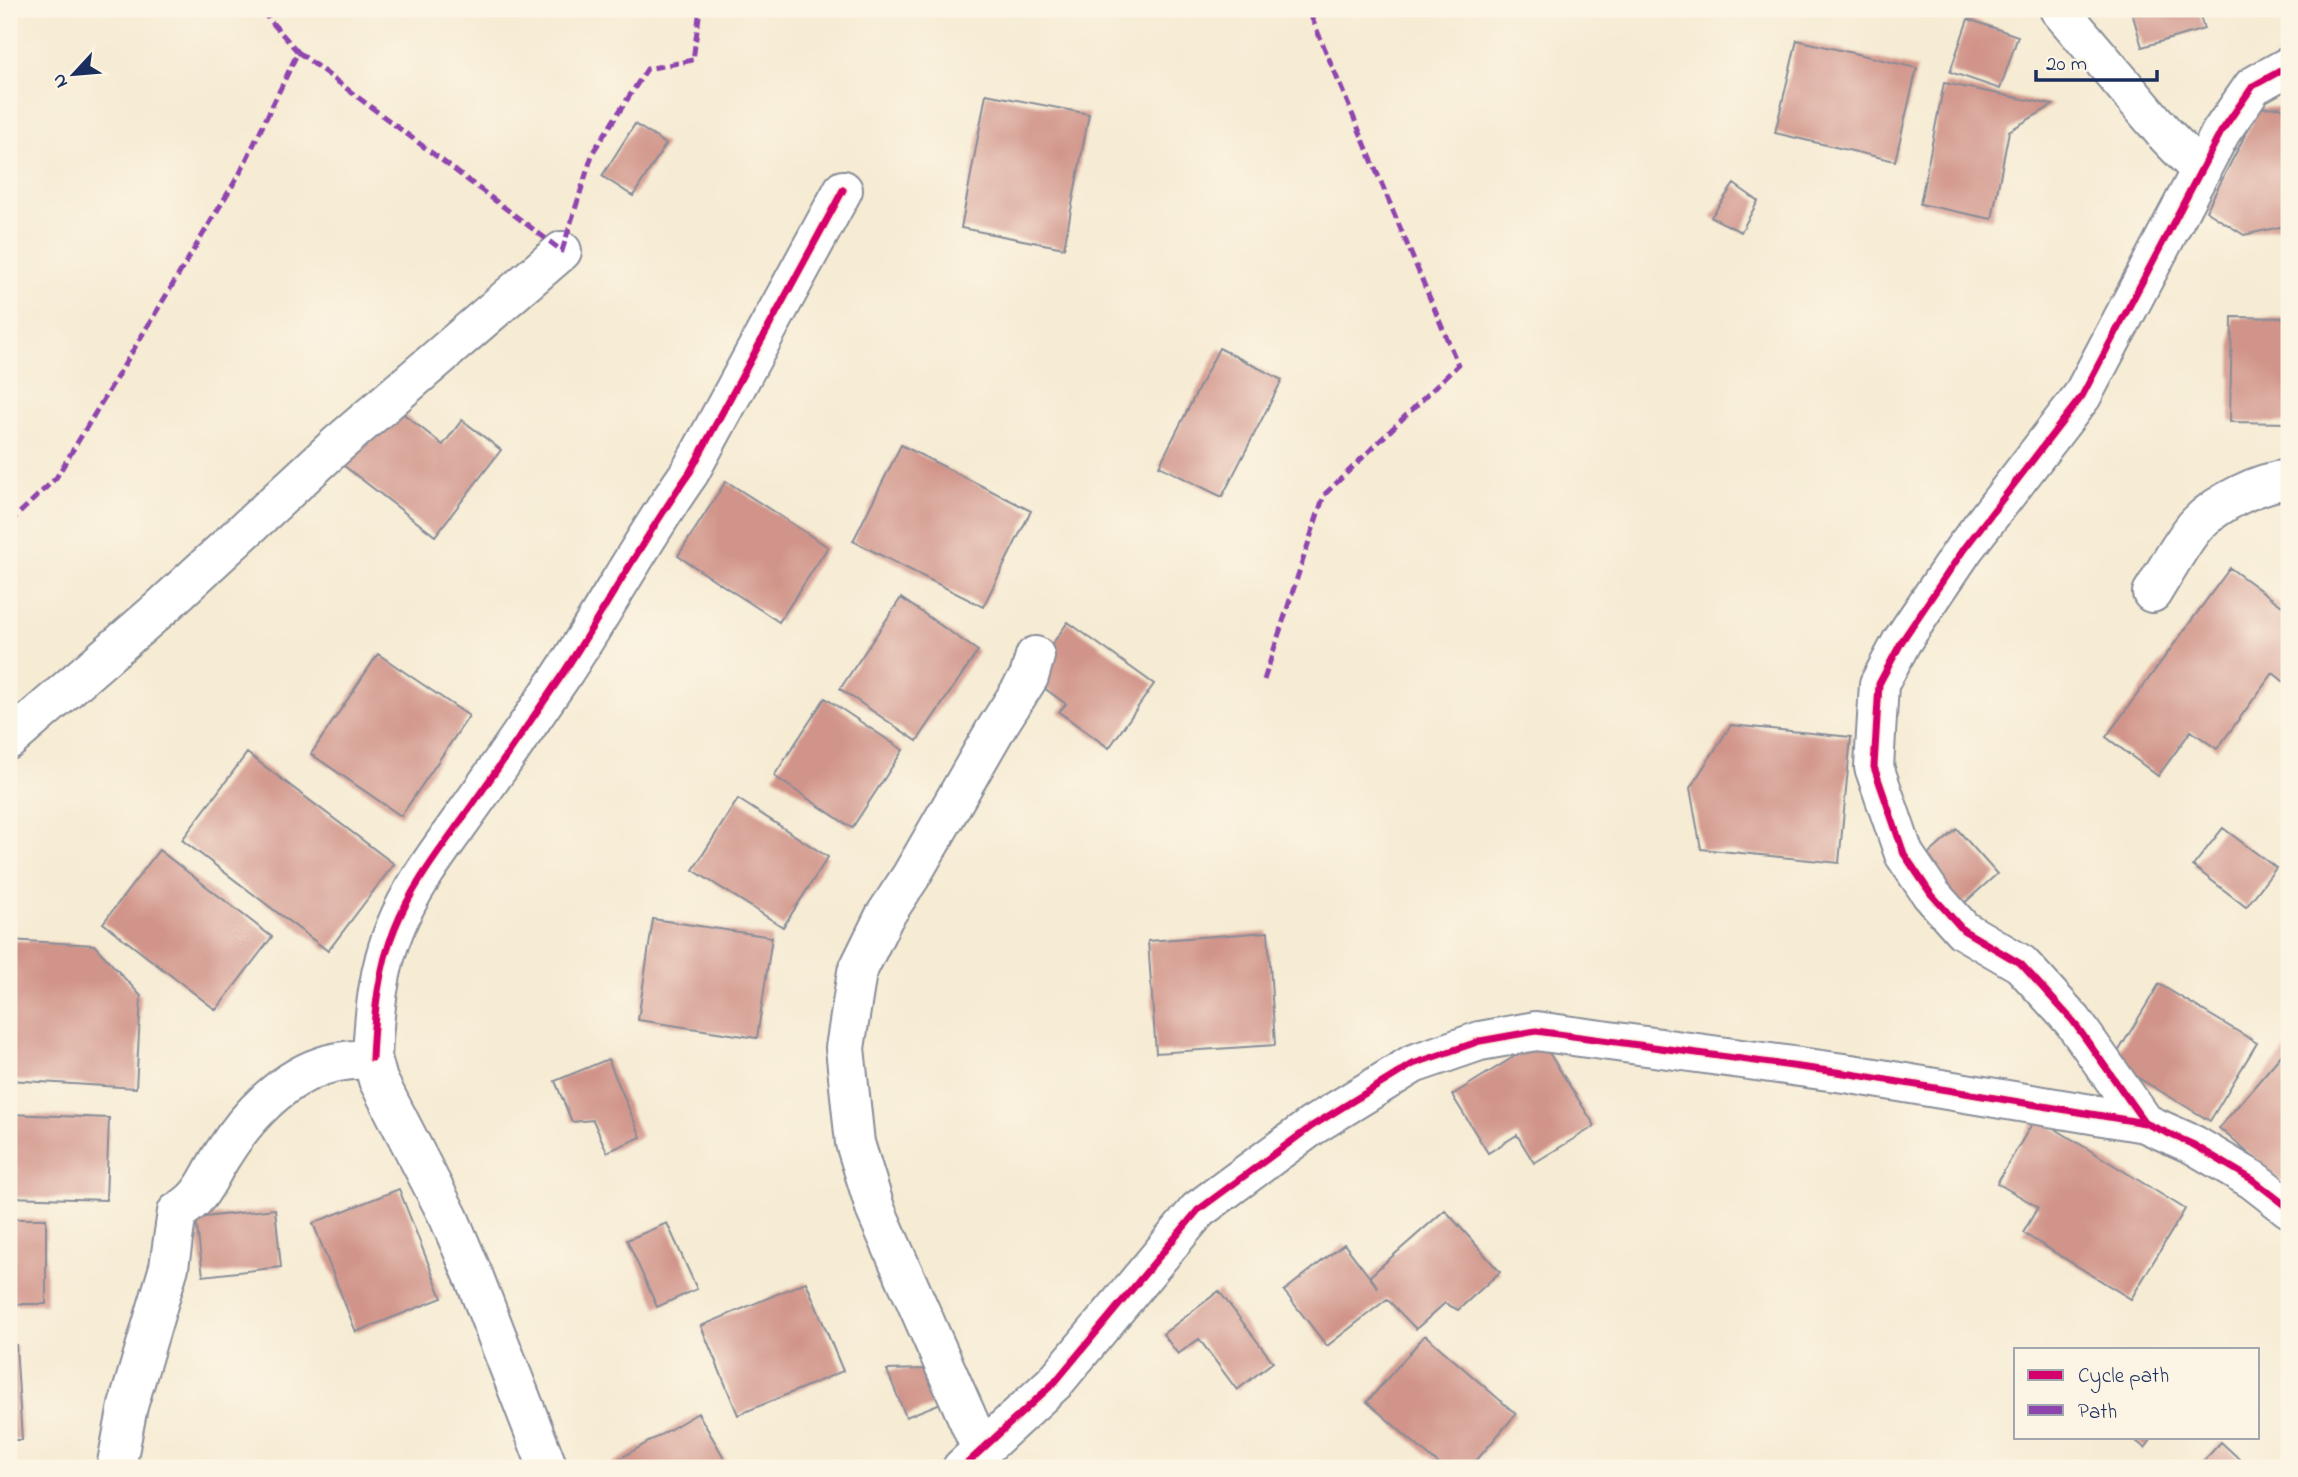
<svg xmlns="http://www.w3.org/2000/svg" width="2298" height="1477" font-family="'Indie Flower',sans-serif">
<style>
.building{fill:#d1948a}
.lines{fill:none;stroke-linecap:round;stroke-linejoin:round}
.minor-casing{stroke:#888d98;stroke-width:42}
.minor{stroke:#fff;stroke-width:38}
.quiet{stroke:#8e44ad;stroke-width:5;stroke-dasharray:10 5;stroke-linecap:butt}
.cycleway-casing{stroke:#fcf5e5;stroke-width:11}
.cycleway{stroke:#d6006c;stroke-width:7}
</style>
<rect width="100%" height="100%" fill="#fcf5e5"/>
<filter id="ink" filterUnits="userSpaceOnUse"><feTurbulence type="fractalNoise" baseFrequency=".0143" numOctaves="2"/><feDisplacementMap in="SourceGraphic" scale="14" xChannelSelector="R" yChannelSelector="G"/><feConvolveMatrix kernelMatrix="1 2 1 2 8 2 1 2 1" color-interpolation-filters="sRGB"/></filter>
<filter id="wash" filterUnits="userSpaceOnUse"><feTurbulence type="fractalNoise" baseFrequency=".00686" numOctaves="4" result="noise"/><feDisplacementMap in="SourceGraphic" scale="28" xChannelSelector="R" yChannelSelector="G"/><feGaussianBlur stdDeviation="1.57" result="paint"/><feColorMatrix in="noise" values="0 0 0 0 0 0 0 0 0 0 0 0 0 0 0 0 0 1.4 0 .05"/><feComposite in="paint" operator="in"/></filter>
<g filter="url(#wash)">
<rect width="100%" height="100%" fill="#f6ebd3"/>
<g id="blocks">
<path class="building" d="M2131,9h67l6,20 -62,18z
M2261,9h28l-24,9z
M1968,19l50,17 -18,53 -50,-17z
M1797,40l120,28 -22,93 -120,-28z
M1944,83l109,22 -44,26 -17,88 -72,-15z
M986,94l103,20 -25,134 -103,-20z
M2280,107l9,7v111l-45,10 -38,-24 53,-103z
M635,124l31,20 -33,52 -31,-20z
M1734,184l24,17 -17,31 -30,-15z
M2232,317l57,1v105l-59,-1z
M1219,348l63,32 -60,117 -63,-31z
M391,404l52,41 19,-25 39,30 -66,86 -92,-71z
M901,445l130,66 -48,96 -130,-66z
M726,481l102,66 -49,75 -101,-66z
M2230,568l59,43v75l-16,-13 -56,76 -26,-18 -33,45 -52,-39z
M901,598l77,53 -61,90 -77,-52z
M1068,622l86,62 -45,64 -50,-36 7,-8 -37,-27z
M378,654l91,62 -68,100 -90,-62z
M825,698l78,52 -51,78 -78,-52z
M1731,725l120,12 -12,126 -138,-14 -11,-61z
M247,753l147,111 -66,87 -146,-111z
M738,799l90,58 -45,70 -90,-57z
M2223,828l53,40 -30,39 -53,-41z
M1957,829l40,45 -35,31 -40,-45z
M159,850l113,87 -56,73 -113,-87z
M653,919l119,18 -15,101 -119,-18z
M1268,932l7,113 -119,8 -8,-112z
M9,940l85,5 47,51 -5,92 -127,-8z
M2159,984l98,59 -47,78 -98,-59z
M1541,1040l54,86 -61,37 -17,-28 -29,18 -36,-58z
M2289,1046v142l-70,-60z
M608,1059l33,78 -34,15 -14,-32 -21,2 -17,-41z
M9,1114l100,4 -3,82 -97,-3z
M2036,1117l149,92 -54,90 -108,-66 15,-26 -41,-24z
M399,1189l43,109 -86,34 -43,-109z
M275,1209l6,58 -78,9 -7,-58z
M1445,1210l55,62 -42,38 -13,-7 -29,26 -29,-30 -60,47 -43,-55 60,-47 34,44 -8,-12z
M9,1219h37v85h-37z
M667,1223l30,66 -40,18 -30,-67z
M806,1282l37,89 -105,44 -37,-89z
M1219,1291l54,71 -36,28 -38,-51 -21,15 -15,-20z
M1425,1335l91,79 -46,54h-27l-76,-66z
M16,1345l6,95h-13v-94z
M927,1369l14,34 -35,14 -19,-47z
M698,1413l32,55h-126z
M2131,1437h22l-8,11z
M2221,1442l28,26h-52z"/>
</g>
</g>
<g filter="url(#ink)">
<use href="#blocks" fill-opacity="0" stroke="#888d98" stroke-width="2"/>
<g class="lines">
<defs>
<path id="minor" d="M2059,9l107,126 35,36
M2152,593c12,-19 31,-54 45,-69 21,-22 63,-42 92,-45
M9,740l152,-132 176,-163 225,-194
M372,1058c2,-43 6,-90 23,-130 16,-40 42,-74 67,-109 34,-47 67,-96 100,-144 44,-67 82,-138 128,-203l153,-282
M2145,1123l-72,-102 -52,-57 -58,-34 -32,-36 -27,-40 -30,-87 5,-83 23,-43 62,-92 118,-153 139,-264 32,-46 36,-20
M982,1451l-106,-240 -21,-68 -10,-95 12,-76 27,-55 27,-41 83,-144 35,-55 6,-21
M116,1468l12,-62 41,-139 8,-55c27,-15 30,-34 46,-58 24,-38 61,-78 106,-90 13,-4 29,-4 43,-6l6,22 71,138 25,59 74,191
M962,1468l93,-86 143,-172 114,-84 101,-62 67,-23 56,-10 315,43 294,49 49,22 59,35 36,28"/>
</defs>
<use href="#minor" class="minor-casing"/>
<use href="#minor" class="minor"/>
<path class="quiet" d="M298,52l264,199 31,-99 54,-83 46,-9 7,-51
M9,523l47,-45 184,-305 58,-121 -38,-43
M1264,680l60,-185 134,-130 -150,-356"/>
<defs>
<path id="cycleway" d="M372,1058c2,-43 6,-90 23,-130 16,-40 42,-74 67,-109 34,-47 67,-96 100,-144 44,-67 82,-138 128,-203l153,-282
M2145,1123l-72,-102 -52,-57 -58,-34 -32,-36 -27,-40 -30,-87 5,-83 23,-43 62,-92 118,-153 139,-264 32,-46 36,-20
M962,1468l93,-86 143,-172 114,-84 101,-62 67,-23 56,-10 315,43 294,49 49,22 59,35 36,28"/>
</defs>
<use href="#cycleway" class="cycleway-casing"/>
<use href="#cycleway" class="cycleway"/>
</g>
</g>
<rect width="2298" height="1477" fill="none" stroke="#fcf5e5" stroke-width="35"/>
<rect x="2014" y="1348" width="245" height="91" fill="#fcf5e5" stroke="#a2a6af" stroke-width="2"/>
<rect x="2028" y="1370" width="35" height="10" fill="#d6006c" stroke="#a2a6af" stroke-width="2"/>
<text x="2078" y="1382" font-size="21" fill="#1b2f5e">Cycle path</text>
<rect x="2028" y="1405" width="35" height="10" fill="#8e44ad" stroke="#a2a6af" stroke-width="2"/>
<text x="2078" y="1418" font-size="21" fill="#1b2f5e">Path</text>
<g transform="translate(74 74) rotate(244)" stroke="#fcf5e5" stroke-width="5" paint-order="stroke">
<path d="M0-5L12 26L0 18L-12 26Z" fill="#1b2f5e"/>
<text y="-10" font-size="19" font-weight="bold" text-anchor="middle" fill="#1b2f5e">N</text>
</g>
<path d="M2036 70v10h121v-10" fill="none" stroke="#1b2f5e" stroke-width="3.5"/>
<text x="2046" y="70" font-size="21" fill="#1b2f5e" stroke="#fcf5e5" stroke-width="5" paint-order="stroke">20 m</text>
</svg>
